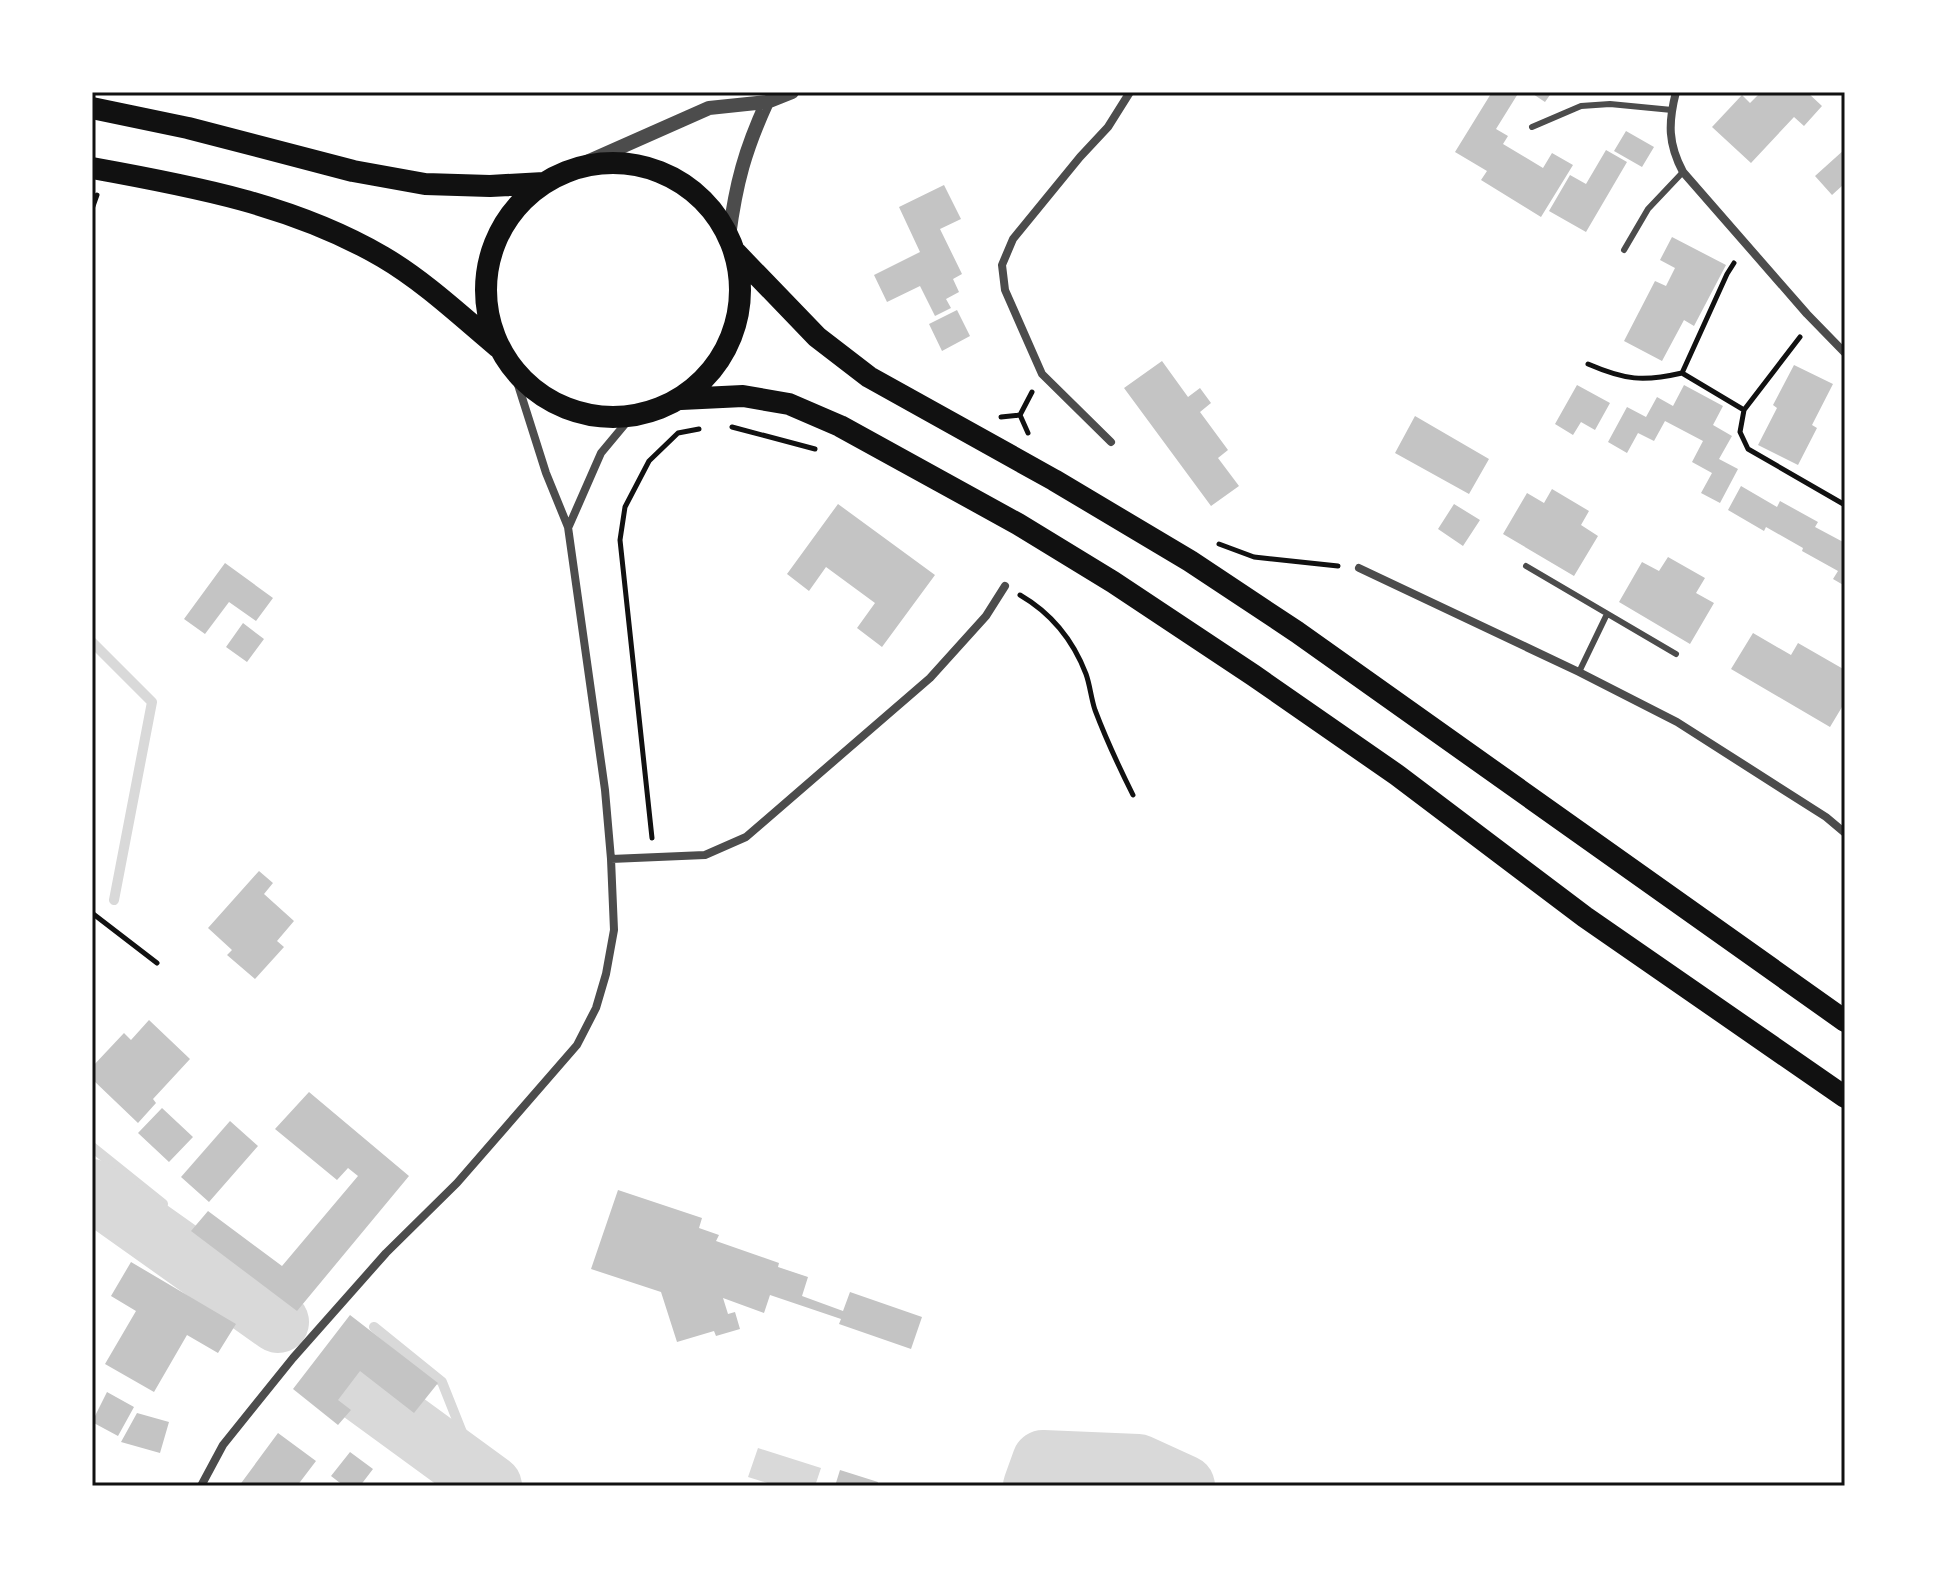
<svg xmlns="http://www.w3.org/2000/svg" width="1937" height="1578" font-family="Raleway,sans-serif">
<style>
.water{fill:#d9d9d9}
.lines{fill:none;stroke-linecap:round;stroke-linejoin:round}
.stream{stroke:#d9d9d9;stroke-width:10}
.river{stroke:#d9d9d9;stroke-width:62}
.building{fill:#c4c4c4}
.path{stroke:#111;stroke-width:5}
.service{stroke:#4c4c4c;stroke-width:6}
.minor{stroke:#4c4c4c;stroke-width:8}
.tertiary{stroke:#4c4c4c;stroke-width:14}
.trunk{stroke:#111;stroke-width:22}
.neatline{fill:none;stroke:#111;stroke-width:3}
</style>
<rect width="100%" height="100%" fill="#fff"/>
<path class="water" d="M758,1448l63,20 -6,18h-38l-29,-9z"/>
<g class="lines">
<path class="stream" d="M92,642l60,60 -38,198
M92,1147l71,57
M374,1327l68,55 39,98"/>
<path class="river" d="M92,1190l186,132
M354,1386l137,100
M1034,1486l9,-25 95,4 46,21"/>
</g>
<path class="building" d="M1492,92h27l-23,37 12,7 -5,8 40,24 9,-15 21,12 -32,52 -60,-37 6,-9 -32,-19z
M1530,92h22l-7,10z
M1761,92h46l15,14 -18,20 -10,-9 -43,46 -39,-36 30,-32 8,8z
M1626,131l28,16 -12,20 -28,-16z
M1845,149v37l-2,-1 -11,10 -17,-19z
M1606,150l21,12 -41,70 -37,-21 21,-36 16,9z
M944,185l17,34 -21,10 22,45 -9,5 6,13 -13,7 5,9 -16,8 -15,-30 -33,16 -13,-27 46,-23 -21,-45z
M1672,237l54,28 -32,61 -10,-6 -22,41 -38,-20 31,-60 11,5 9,-18 -15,-8z
M957,310l13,26 -28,15 -13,-27z
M1162,361l26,36 12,-9 11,15 -11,9 28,38 -10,8 21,28 -28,20 -87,-118z
M1794,365l39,19 -21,41 5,3 -19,37 -40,-20 19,-37 -4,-3z
M1577,385l33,18 -15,27 -14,-8 -8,13 -18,-11z
M1684,385l39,21 -10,19 19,11 -13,23 19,10 -18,34 -19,-10 11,-20 -20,-11 11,-21 -38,-20 -11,20 -16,-8 -11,20 -19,-11 19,-35 19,10 11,-20 16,9z
M1415,416l74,43 -20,35 -74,-41z
M1741,486l36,21 3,-6 38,21 -3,5 30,16v43l-12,-7 5,-8 -36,-20 1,-3 -37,-21 -2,4 -36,-21z
M1552,489l37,22 -8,14 17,11 -24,40 -71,-42 24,-41 17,10z
M838,504l97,71 -53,72 -25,-19 18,-25 -49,-36 -17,24 -22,-17z
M1454,504l26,16 -17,26 -25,-17z
M1668,557l37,21 -9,15 18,10 -24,41 -71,-42 23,-40 17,9z
M225,563l48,35 -17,23 -27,-19 -24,32 -21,-15z
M243,623l21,16 -17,23 -21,-15z
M1753,633l38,22 7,-12 47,27v32l-15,25 -99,-58z
M259,871l14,12 -9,11 30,27 -17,20 7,6 -29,32 -28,-24 5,-5 -24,-22z
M149,1020l41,39 -37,40 3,4 -18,20 -46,-44v-12l32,-34 7,7z
M309,1092l100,84 -112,135 -106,-80 17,-20 74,55 76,-90 -10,-8 -11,12 -62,-51z
M162,1108l31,29 -24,25 -31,-29z
M230,1121l28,25 -49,56 -28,-25z
M618,1190l84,28 -3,10 20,7 -3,6 63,22 -1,4 30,10 -6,19 41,15 7,-19 72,25 -11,32 -72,-25 2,-5 -71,-24 -6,18 -41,-15 5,16 7,-2 5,17 -24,7 -2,-5 -37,11 -16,-50 -70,-23z
M131,1262l105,62 -18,29 -31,-18 -33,57 -49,-28 31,-53 -25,-15z
M350,1315l88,68 -24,30 -54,-42 -22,29 13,10 -13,15 -45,-36z
M107,1392l27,15 -16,29 -26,-14z
M137,1413l32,9 -9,31 -39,-11z
M278,1433l38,28 -19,25h-58z
M350,1452l23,17 -13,17h-16l-13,-10z
M840,1470l38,12 -1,4h-42z"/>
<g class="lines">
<path class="path" d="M1843,92l2,3
M92,209l5,-14
M1734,263l-7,11 -45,99 62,37 56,-73
M1588,364c37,16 55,18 94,9
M1744,410l-4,22 8,17 97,56
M1020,415l12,-23
M1020,415l8,18
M1001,417l19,-2
M732,427l83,22
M1219,544l35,13 84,9
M1020,595c31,18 53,45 66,79 4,11 5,24 9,36 11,29 24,57 38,85
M652,838l-32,-298 5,-33 24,-46 29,-28 21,-4
M92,913l65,50"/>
<path class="service" d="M1532,127l49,-21 29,-2 62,6
M1624,250l24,-41 35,-37
M1526,566l150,88
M1579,672l28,-58"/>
<path class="minor" d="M1676,92c-8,31 -8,52 7,80l124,142 38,39
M1111,442l-69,-68 -37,-84 -3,-25 11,-26 67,-82 28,-30 22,-35
M569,526l32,-73 30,-36
M1359,568l220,104 98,50 149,95 19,16
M611,859l94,-4 41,-18 184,-159 56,-62 19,-30
M201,1486l22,-41 70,-87 93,-105 71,-70 120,-138 19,-37 10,-34 8,-44 -3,-71 -6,-69 -37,-263 -22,-54 -33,-104"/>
<path class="tertiary" d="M569,170l140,-62 58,-6 25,-10
M729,236c7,-53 16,-86 38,-134"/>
<path class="trunk" d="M92,108l96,20 165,43 72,13 65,2 54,-3
M486 290a127 127 0 1 1 254 0a127 127 0 1 1-254 0Z
M92,168c100,18 202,37 291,89 41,24 78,59 115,90
M736,253l81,84 52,40 185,103 136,81 107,71 548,389
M681,399l62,-3 46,8 51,22 178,98 95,58 140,93 144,100 188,142 260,180"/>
</g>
<rect width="1937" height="1578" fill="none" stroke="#ffffff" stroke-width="188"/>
<rect x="94" y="94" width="1749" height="1390" class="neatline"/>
</svg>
